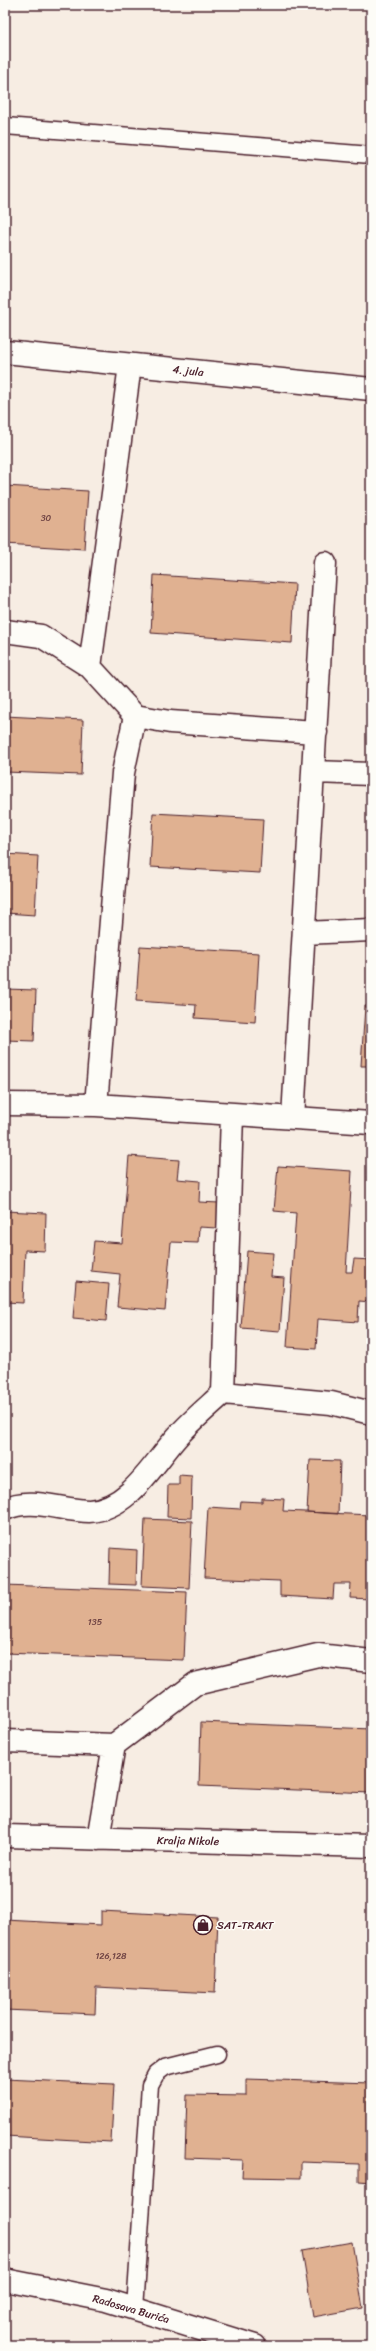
<svg xmlns="http://www.w3.org/2000/svg" width="376" height="2351" font-family="Sriracha,sans-serif">
<style>
.building{fill:#e0b191;stroke:#4a1f2b}
.lines{fill:none;stroke-linecap:round;stroke-linejoin:round}
.service-casing{stroke:#4a1f2b;stroke-width:19}
.minor-casing{stroke:#4a1f2b;stroke-width:25}
.secondary-casing{stroke:#4a1f2b;stroke-width:25}
.service{stroke:#fdfcf7;stroke-width:16}
.minor{stroke:#fdfcf7;stroke-width:22}
.secondary{stroke:#fdfcf7;stroke-width:22}
.labels{text-anchor:middle;dominant-baseline:central;stroke-width:3;stroke-linejoin:round;paint-order:stroke}
.number-label{font-size:9px;fill:#704444}
.street-label{font-size:11px;fill:#4a1f2b;stroke:#fdfcf7}
.poi-label{font-size:11px;fill:#4a1f2b;stroke:#fdfcf7;text-anchor:start}
</style>
<rect width="100%" height="100%" fill="#f7ede3"/>
<filter id="ink" filterUnits="userSpaceOnUse"><feTurbulence type="fractalNoise" baseFrequency=".025" numOctaves="2"/><feDisplacementMap in="SourceGraphic" scale="8" xChannelSelector="R" yChannelSelector="G"/><feConvolveMatrix kernelMatrix="1 2 1 2 8 2 1 2 1" color-interpolation-filters="sRGB"/></filter>
<g filter="url(#ink)">
<path class="building" d="M5,486l83,5 -4,58 -79,-5z
M154,575l141,9 -3,59 -141,-10z
M5,716l78,4 -2,55 -76,-3z
M153,813l110,6 -3,54 -110,-6z
M5,854l33,2 -3,59 -30,-2z
M140,946l119,7 -4,69 -60,-4 1,-13 -60,-4z
M5,989l31,1 -2,51 -29,-1z
M365,1006h6v60h-10z
M129,1156l50,4 -2,19 23,2 -1,21 20,1 -2,25 -18,-1 -1,16 -27,-1 -6,69 -48,-4 3,-33 -29,-3 3,-30 28,2z
M278,1166l74,5 -6,101h6l2,-13 17,1v42l-12,-1 -1,21 -40,-3 -2,30 -29,-2 9,-134 -22,-2z
M5,1211l41,2 -1,38 -20,-1 -2,53 -18,-1z
M247,1251l26,2 -2,24 13,1 -4,53 -39,-3z
M76,1281l33,3 -3,37 -33,-3z
M310,1460l30,1 -2,53 -31,-2z
M179,1475l13,1 -1,42 -24,-1 1,-32h11z
M262,1498l22,1 -1,12 88,4v84l-21,-1 1,-14h-17l-1,15 -53,-3v-15l-76,-3 4,-71 32,2 1,-8 21,1z
M145,1519l47,2 -3,67 -47,-2z
M110,1548l27,2 -1,35 -27,-1z
M5,1585l182,7 -3,68 -179,-7z
M201,1722l170,7v64l-172,-7z
M101,1911l117,6 -3,76 -119,-6 -1,27 -90,-4v-90l96,5z
M5,2079l109,5 -3,58 -106,-6z
M246,2079l125,4v99l-12,-1v-17l-58,-2v16l-59,-1 1,-17 -58,-2 2,-63 59,1z
M352,2242l11,66 -50,9 -11,-66z"/>
<g class="lines">
<defs>
<path id="service" d="M5,126l366,29
M135,2309l15,-224 6,-11 9,-7 52,-13"/>
<path id="minor" d="M5,631l36,5 49,31 45,49 35,6 146,10
M90,667l40,-302
M314,772l57,2
M304,933l67,-3
M5,1104l91,1 275,18
M96,1105l27,-332 12,-57
M293,1118l32,-555
M223,1393l108,10 40,10
M5,1509c26,-13 57,2 84,2 40,-2 64,-47 88,-74 14,-16 31,-30 46,-44l9,-278
M5,1741l109,4
M5,1836l366,10
M98,1839l16,-94 81,-61 123,-29 53,6
M5,2280l101,20 149,46"/>
<path id="secondary" d="M5,352l366,37"/>
</defs>
<use href="#service" class="service-casing"/>
<use href="#minor" class="minor-casing"/>
<use href="#secondary" class="secondary-casing"/>
<use href="#service" class="service"/>
<use href="#minor" class="minor"/>
<use href="#secondary" class="secondary"/>
</g>
</g>
<defs>
<symbol id="shop-ring" viewBox="-11 -11 22 22"><circle r="9.5" fill="#fdfcf7" stroke="#4a1f2b" stroke-width="1.5"/><path d="M-5-2.5h2.3a2.7 3.5 0 0 1 5.4 0H5L5.5 6h-11ZM-1.5-2.5h3a1.5 2.3 0 0 0-3 0Z" fill="#4a1f2b"/></symbol>
</defs>
<g fill-rule="evenodd">
<use href="#shop-ring" x="192" y="1914" width="22" height="22"/>
</g>
<g class="labels">
<g class="number-label">
<text x="46" y="518">30</text>
<text x="95" y="1622">135</text>
<text x="111" y="1956">126,128</text>
</g>
<g class="street-label">
<text transform="translate(188 371) rotate(6)">4. jula</text>
<text transform="translate(188 1841) rotate(1)">Kralja Nikole</text>
<text transform="translate(131 2309) rotate(16)">Radosava Burića</text>
</g>
<g class="poi-label">
<text x="217" y="1925">SAT-TRAKT</text>
</g>
</g>
<rect width="376" height="2351" fill="none" stroke="#fdfcf7" stroke-width="20"/>
<rect x="10" y="10" width="356" height="2331" fill="none" stroke="#4a1f2b" stroke-width="1.5" filter="url(#ink)"/>
</svg>
